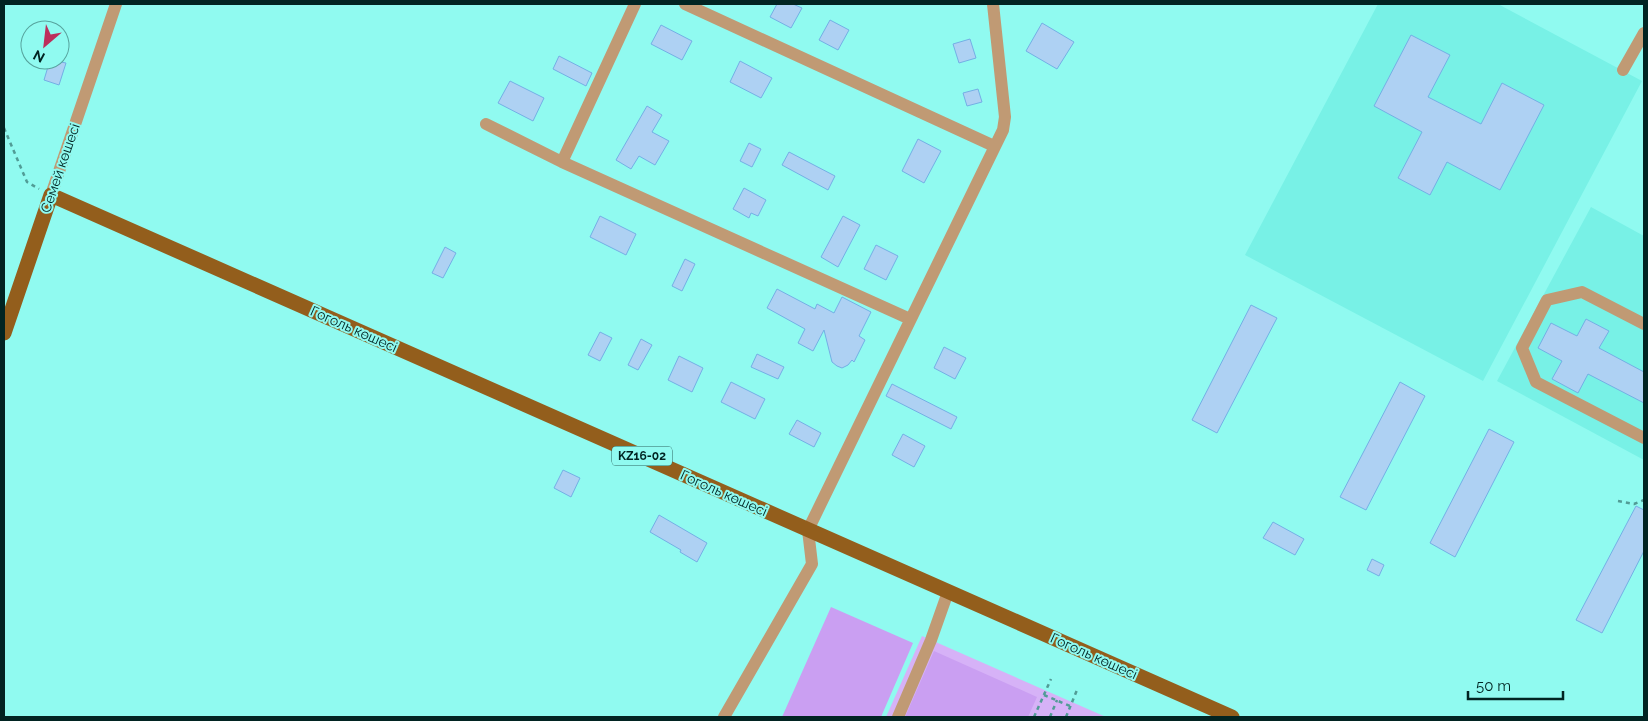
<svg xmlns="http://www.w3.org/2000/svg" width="1648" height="721" font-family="Raleway,sans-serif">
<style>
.built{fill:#78f1e6}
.green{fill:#d6b2f7}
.forest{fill:#ca9ff2}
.building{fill:#aed1f3;stroke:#74afe5}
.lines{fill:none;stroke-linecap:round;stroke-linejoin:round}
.path{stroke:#519c96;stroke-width:2.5;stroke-dasharray:4 4;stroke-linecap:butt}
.minor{stroke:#c09a74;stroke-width:12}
.major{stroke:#935e1c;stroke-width:15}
.labels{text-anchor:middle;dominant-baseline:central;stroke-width:4;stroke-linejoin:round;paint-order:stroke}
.shield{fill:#90faf0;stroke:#2c6460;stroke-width:1}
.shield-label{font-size:12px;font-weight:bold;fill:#012422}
.street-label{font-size:14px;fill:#012422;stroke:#90faf0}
</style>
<rect width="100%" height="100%" fill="#90faf0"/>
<path class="built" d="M1378,4h120l144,77 -159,300 -238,-126z
M1591,207l53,29v224l-147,-79z"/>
<path class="green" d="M922,636l184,81h-220z"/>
<path class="forest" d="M831,607l82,36 -32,74h-99z
M934,651l103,46 -9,20h-123z"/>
<path class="building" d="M777,4h16l9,4 -11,20 -21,-11z
M830,20l19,10 -11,20 -19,-10z
M1042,23l32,19 -17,27 -31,-18z
M661,25l31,16 -10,19 -31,-16z
M1411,35l39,20 -22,42 53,27 21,-41 42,22 -44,85 -53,-28 -17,33 -32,-17 24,-46 -48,-26z
M970,39l6,19 -17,5 -6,-19z
M559,56l33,17 -6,13 -33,-17z
M50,60l16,3 -7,22 -15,-5z
M740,61l32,17 -11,20 -31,-16z
M510,81l34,17 -11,23 -35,-18z
M978,89l4,13 -15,4 -4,-13z
M647,106l15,9 -10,17 17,9 -14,24 -16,-9 -8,13 -15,-9z
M918,139l23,12 -17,32 -22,-12z
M749,143l12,6 -9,18 -12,-6z
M789,152l46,24 -7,14 -46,-25z
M744,188l22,12 -8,16 -7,-3 -2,5 -16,-9z
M600,216l36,18 -10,21 -36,-18z
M843,216l17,9 -22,42 -17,-10z
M876,245l22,11 -12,24 -22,-11z
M445,247l11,6 -13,25 -11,-5z
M685,259l10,5 -13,27 -10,-5z
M777,289l38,20 2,-5 17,9 8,-16 29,15 -12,24 6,4 -11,22 -2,-2 -4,5 -6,3 -5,-2 -5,-4 -8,-32 -11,21 -15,-8 7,-14 -38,-21z
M1251,305l26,13 -60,115 -25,-13z
M1586,319l23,12 -10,17 45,24v31l-56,-29 -10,19 -26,-14 10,-18 -24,-13 13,-25 26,13z
M600,332l12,6 -12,23 -12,-6z
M641,339l11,6 -14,25 -10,-5z
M944,347l22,11 -11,21 -21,-11z
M757,354l27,13 -6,12 -27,-12z
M679,356l24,12 -11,24 -24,-12z
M731,382l34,17 -10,20 -34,-17z
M1400,382l25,14 -59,114 -26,-13z
M892,384l65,33 -6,12 -65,-33z
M797,420l24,13 -7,14 -25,-13z
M1489,429l25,13 -59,115 -25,-14z
M903,434l22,12 -11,21 -22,-12z
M563,470l17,8 -9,19 -17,-9z
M1636,506l8,4v41l-42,82 -26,-13z
M659,515l48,28 -10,19 -17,-10 1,-2 -31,-18z
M1273,522l31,17 -9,16 -32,-17z
M1372,559l12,6 -5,11 -12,-6z"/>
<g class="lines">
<path class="path" d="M4,128l23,54 12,7
M1618,501l16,3 10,-4
M1044,695l26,11
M1034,717l17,-38
M1050,717l7,-17
M1066,717l11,-27"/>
<path class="minor" d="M685,4l309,142
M1623,70l21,-37
M486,124l76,38 348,157
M562,162l73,-158
M51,195l65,-191
M1644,324l-62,-32 -35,8 -25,48 14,34 108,56
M724,717l88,-153 -4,-34 195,-400 2,-13 -12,-113
M898,717l33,-77 17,-48"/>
<path class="major" d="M4,333l47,-138 1181,522"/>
</g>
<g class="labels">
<rect class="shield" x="612" y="446.5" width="60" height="19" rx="4"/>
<g class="shield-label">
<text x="642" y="456">KZ16-02</text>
</g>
<g class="street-label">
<text transform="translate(60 168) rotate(-71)">Семей көшесі</text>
<text transform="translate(354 329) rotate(24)">Гоголь көшесі</text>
<text transform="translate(724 493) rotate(24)">Гоголь көшесі</text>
<text transform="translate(1094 656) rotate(24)">Гоголь көшесі</text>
</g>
</g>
<rect width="1648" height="721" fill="none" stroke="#012422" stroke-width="10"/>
<g transform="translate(45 45) rotate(208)"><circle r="24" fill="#90faf0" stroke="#57a49e"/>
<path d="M0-4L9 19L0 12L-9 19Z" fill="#bd2e5b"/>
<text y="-8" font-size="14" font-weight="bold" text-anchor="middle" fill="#012422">N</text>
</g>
<path d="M1468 691v8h95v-8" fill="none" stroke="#012422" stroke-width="2.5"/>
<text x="1476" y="691" font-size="15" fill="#012422" stroke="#90faf0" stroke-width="4" paint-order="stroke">50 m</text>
</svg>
